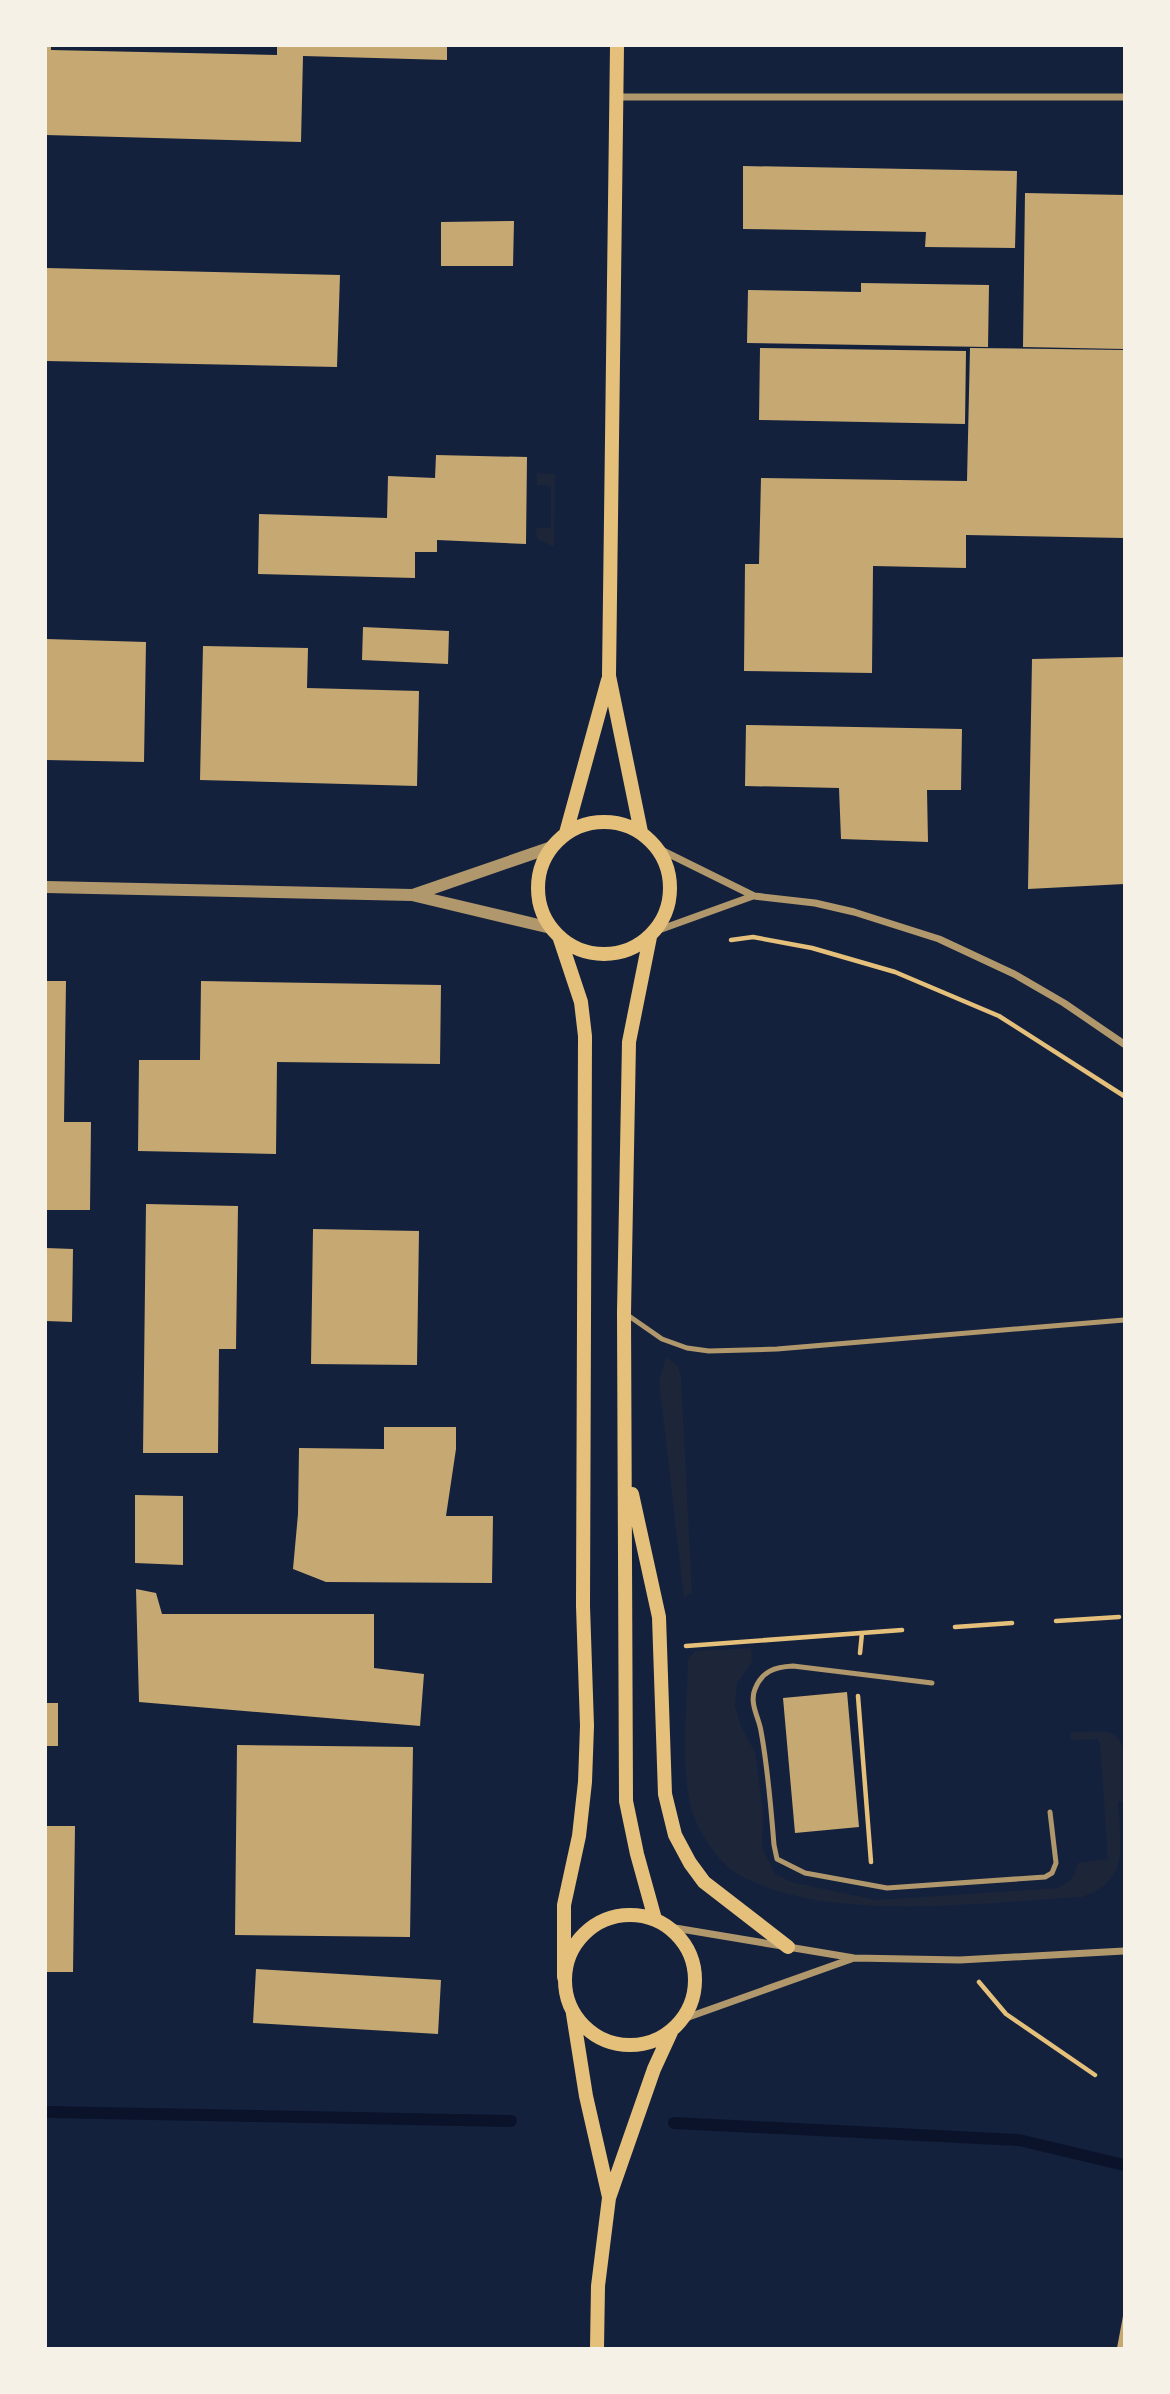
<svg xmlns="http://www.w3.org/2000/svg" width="1170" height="2394" font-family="'Space Grotesk',sans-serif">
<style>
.green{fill:#1d2539}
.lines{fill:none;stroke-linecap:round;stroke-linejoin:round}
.stream{stroke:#0b132b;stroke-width:12}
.building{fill:#c6a872}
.path{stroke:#e5c07b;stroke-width:4.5}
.service{stroke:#b1986c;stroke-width:5}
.minor{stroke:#b1986c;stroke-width:7}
.tertiary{stroke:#b1986c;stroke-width:12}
.secondary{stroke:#e5c07b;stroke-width:14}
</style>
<rect width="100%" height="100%" fill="#14213d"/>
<path class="green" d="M537,473l18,1 -1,73 -17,-8 -1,-11h15v-42l-14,-1z
M666,1357l12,9 3,12 11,215 -8,4 -25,-216z
M751,1648l1,14 -15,21 -2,23 7,23 13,23 8,61 -1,34 13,27 16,8 85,18 182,-12c12,-6 18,-12 20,-25l30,-4 -8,-117 -3,-3 -26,1 -1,-5 3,-3c11,0 23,-1 34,0 26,5 18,50 17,69l-6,1c2,43 13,78 -36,95 -100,5 -251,27 -341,-21 -22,-12 -39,-39 -48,-62 -13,-35 -6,-114 -5,-154l7,-9z"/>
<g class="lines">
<path class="stream" d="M46,2112l465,9
M674,2123l345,17 105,25"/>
</g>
<path class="building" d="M46,46h5v4l226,5v-9h170v14l-144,-4 -2,86 -255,-7z
M743,166l274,5 -2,77 -90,-1 1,-15 -183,-3z
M1025,193l99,2v154l-101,-2z
M514,221l-1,45h-72v-44z
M46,268l294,7 -3,92 -291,-6z
M861,283l128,2 -1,62 -241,-4 1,-53 113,2z
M760,348l206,3 -1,73 -206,-4z
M970,348l154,2v188l-158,-3v33l-93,-2 -1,107 -128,-2 1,-107h14l2,-86 206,3z
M436,455l91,2 -1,87 -89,-4v12h-22v26l-157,-4 1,-60 128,4 1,-42 47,2z
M363,627l86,4 -1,33 -86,-4z
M46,639l100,3 -2,120 -98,-2z
M203,646l105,2 -1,40 112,3 -2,95 -217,-6z
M1124,657v227l-96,5 4,-230z
M746,725l216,4 -1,61h-34l1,52 -87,-3 -2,-51 -94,-2z
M46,981h20l-2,141h27l-1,88h-44z
M201,981l240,4 -1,79 -163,-2 -1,92 -138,-3 1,-91h61z
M146,1204l92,2 -2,143h-17l-1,104h-75z
M313,1229l106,2 -2,134 -106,-1z
M46,1248l27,1 -1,73 -26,-1z
M384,1427h72v22l-10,67h47l-1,67 -166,-1 -33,-13 5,-55 1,-66 85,1z
M135,1495l48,1v69l-48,-2z
M136,1589l20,4 6,21h212v54l50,6 -4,52 -281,-24z
M847,1692l12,135 -64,6 -12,-135z
M46,1703h12v43h-12z
M237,1745l176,2 -3,190 -175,-2z
M46,1826h29l-2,146h-27z
M256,1969l185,11 -3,54 -185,-11z
M1123,2316l1,32h-7z"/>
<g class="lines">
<path class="path" d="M731,940l22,-3 59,11 83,24 104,44 125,80
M1056,1621l63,-4
M955,1627l57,-4
M686,1646l216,-16
M860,1653l2,-20
M858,1696l13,166
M979,1982l27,32 89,61"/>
<path class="service" d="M626,1314l36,25 25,9 22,3 68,-2 347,-29
M932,1683l-139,-17c-18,1 -31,5 -38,23 -6,14 4,29 6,42 7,38 10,76 13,114l3,14 28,14 82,15 158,-11 7,-4 4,-10 -6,-51"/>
<path class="minor" d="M617,97h507
M659,849l95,47 61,7 39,9 85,27 75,35 50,29 60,41
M656,931l97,-35
M669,1927l185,31 106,2 164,-9
M683,2019l171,-61"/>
<path class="tertiary" d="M46,887l366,8 139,33
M413,895l139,-48"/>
<path class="secondary" d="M617,46l-8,630 32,156
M538 888a66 66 0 1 1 132 0a66 66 0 1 1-132 0Z
M566,833l42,-153
M559,936l22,66 4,34 -2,570 4,120 -2,56 -6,54 -15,69v72
M650,937l-21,105 -5,271 2,488 11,53 18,65
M632,1494l27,123 6,177 10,41 15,28 14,19 84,65
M565 1980a65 65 0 1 1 130 0a65 65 0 1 1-130 0Z
M573,2014l13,82 23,101
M597,2348l1,-62 11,-88 45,-129 17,-37"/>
</g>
<rect width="1170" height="2394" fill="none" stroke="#f6f1e7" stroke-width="94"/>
</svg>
